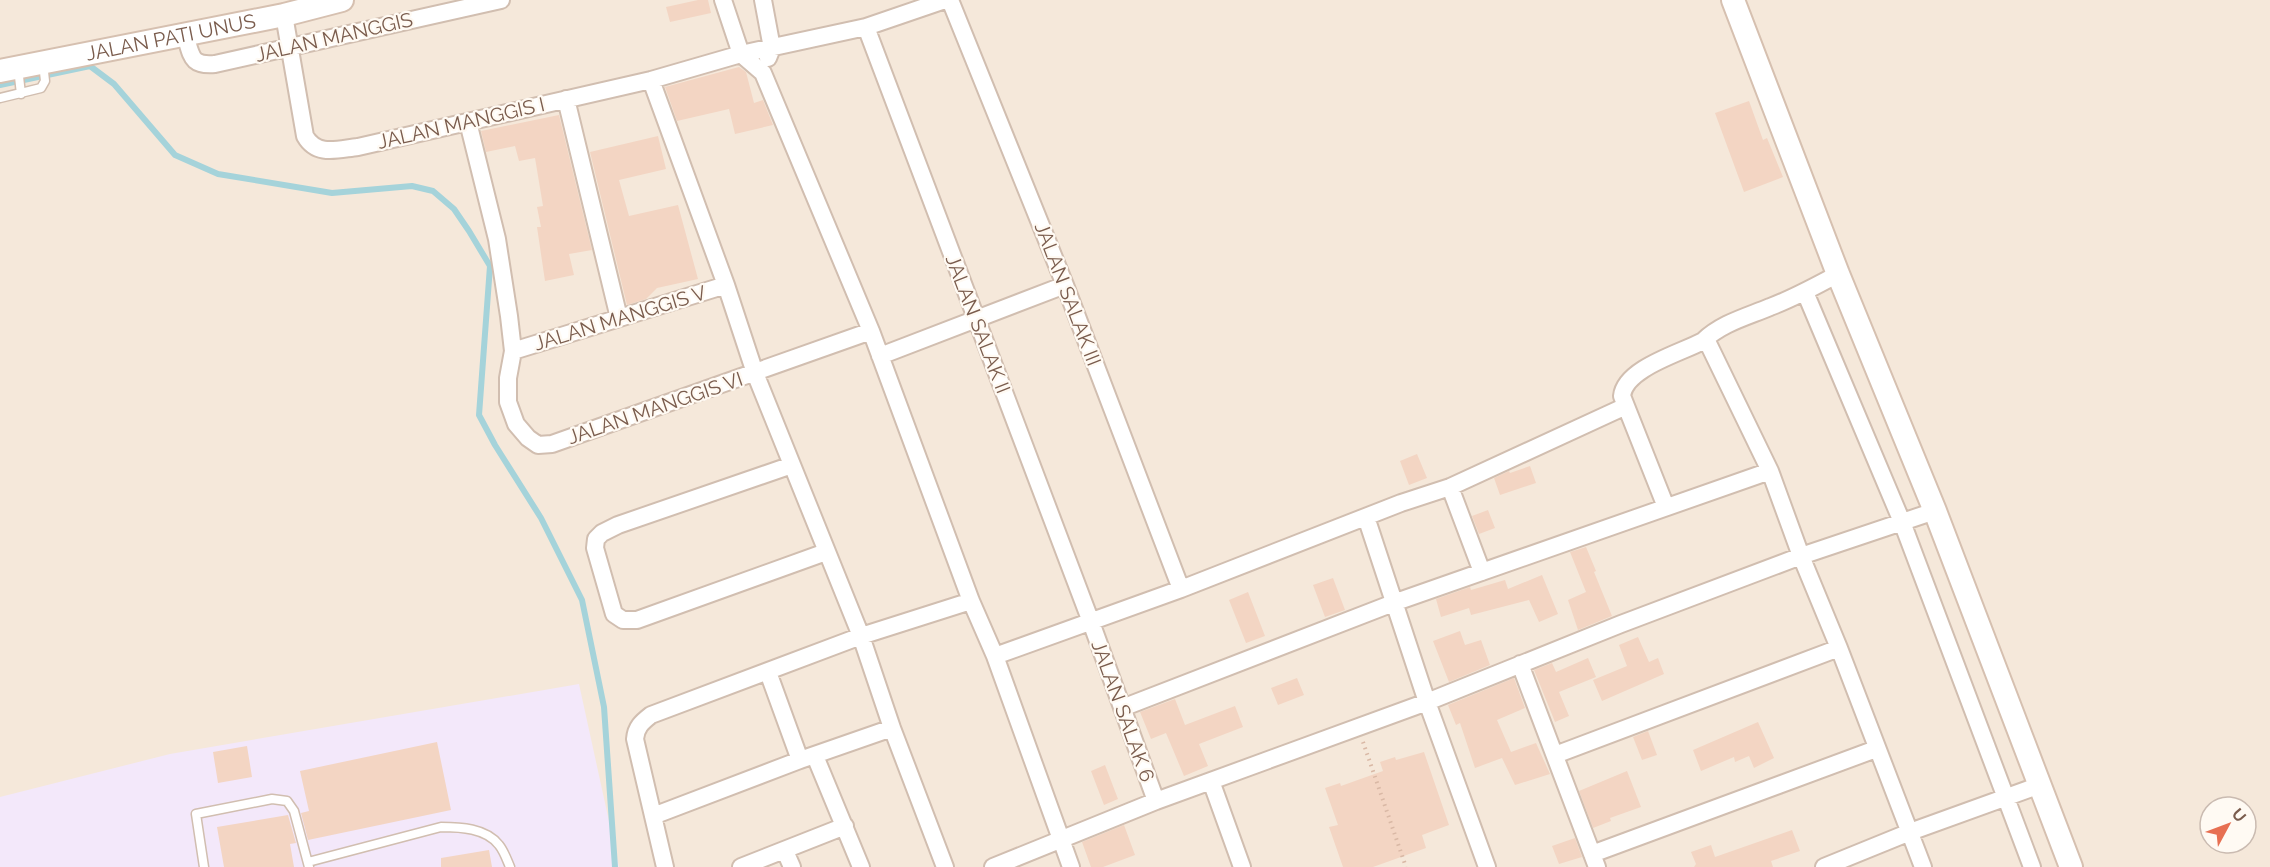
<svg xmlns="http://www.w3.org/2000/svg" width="2270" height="867" font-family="Raleway,sans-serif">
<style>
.residential{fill:#f5e8da;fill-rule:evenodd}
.education{fill:#f3e8fa}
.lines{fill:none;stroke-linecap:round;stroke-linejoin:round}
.stream{stroke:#a5d3da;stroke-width:6}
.building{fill:#f3d5c3}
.lane-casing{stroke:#d1beb0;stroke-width:11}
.street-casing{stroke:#d1beb0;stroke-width:20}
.secondary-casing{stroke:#d6c0b0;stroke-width:26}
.path{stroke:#d9b8a5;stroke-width:4;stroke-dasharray:1.5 4.5;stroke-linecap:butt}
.lane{stroke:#fff;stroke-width:8}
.street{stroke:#fff;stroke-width:16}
.secondary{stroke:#fff;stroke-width:22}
.labels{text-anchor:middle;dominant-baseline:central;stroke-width:4.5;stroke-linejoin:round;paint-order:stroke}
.street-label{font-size:20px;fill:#7a5c4d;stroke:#fffaf3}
</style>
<rect width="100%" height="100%" fill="#fdf6ec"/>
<path class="residential" d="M0,0h2270v867h-2270zM2210,807h36v36h-36z"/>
<path class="education" d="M579,684l40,183h-619v-70l170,-43z"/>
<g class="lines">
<path class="stream" d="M0,85l90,-19 24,18 61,71 43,19 114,19 80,-7 21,5 21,18 15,22 21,35 -11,149 16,30 46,73 41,82 22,107 11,160"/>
</g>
<path class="building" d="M698,0h10l3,13 -41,9 -4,-15z
M739,67l7,5 8,31 9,-3 10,25 -38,9 -6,-25 -52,12 -12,-34z
M1749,101l14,39 4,-2 16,39 -39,15 -29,-79z
M559,115l33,135 -23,4 5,21 -29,6 -8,-54h4l-4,-20 6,-1 -8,-48 -16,3 -4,-15 -29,6 -5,-21z
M658,136l8,33 -47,11 10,36 49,-11 20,74 -41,9 -11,11 -19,6 -37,-153z
M1417,454l10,24 -18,7 -9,-24z
M1530,466l6,17 -36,12 -6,-17 15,-7 1,2z
M1488,510l7,18 -16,6 -7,-18z
M1586,547l10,24 -2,1 18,44 -34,14 -10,-30 18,-8 -16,-40z
M1542,575l16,39 -19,8 -10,-22 -58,15 -2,-7 -28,9 -5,-18 34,-12 1,3 34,-10 3,9z
M1333,578l12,32 -20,7 -12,-32z
M1248,592l17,44 -19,7 -17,-43z
M1460,631l5,14 16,-5 9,25 -41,17 -16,-41z
M1638,637l11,25 9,-4 6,16 -62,27 -9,-21 34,-14 -8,-21z
M1588,658l8,19 -37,15 10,24 -14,6 -21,-52 18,-7 4,9z
M1297,678l7,17 -26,10 -7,-17z
M1514,678l11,30 -28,12 14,32 25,-9 14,31 -35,11 -13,-27 -27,10 -15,-45 -4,2 -8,-20z
M1175,699l10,26 50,-19 8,21 -44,17 9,22 -24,10 -18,-43 -15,6 -11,-27z
M1758,722l16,36 -20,10 -5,-12 -14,6 -1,-5 -33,14 -8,-21z
M1648,731l9,24 -15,5 -9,-23z
M437,742l14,68 -143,30 -7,-27 8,-2 -9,-40z
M247,746l5,31 -34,6 -5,-31z
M1424,752l25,73 -27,10 4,13 -53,19h-30l-14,-40 9,-2 -13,-37 15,-5 1,3 42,-15 -3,-9 15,-5 1,3z
M1105,765l13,34 -14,6 -13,-34z
M1627,771l14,36 -31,11 1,3 -18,7 -14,-37z
M288,815l8,28 -6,1 4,23h-70l-7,-40z
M1124,825l11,30 -32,12h-12l-9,-25z
M1792,830l8,21 -29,10 2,6h-79l2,-3 -5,-12 20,-7 4,12z
M1575,838l7,19 -23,7 -7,-18z
M489,850l3,17h-51v-9z"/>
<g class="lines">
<defs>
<path id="lane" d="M18,68l3,26
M0,98l41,-10 4,-7 -2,-18
M308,862l133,-35c19,0 45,1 58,18 5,6 8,15 11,22
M204,867l-8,-53 76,-15 15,2 7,10 15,56"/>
<path id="street" d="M723,0l18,54 22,19 108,258 100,270 24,55 76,211
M763,0l9,48 -4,10
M950,0l115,285 116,304
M284,15l21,121c12,21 33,13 53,11l293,-67 90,-26 125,-27 79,-27
M866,27l225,595 65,179
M185,35c7,21 5,31 30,29l286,-64
M651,80l75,205 29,88 106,263 31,92 53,139
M566,99l53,219
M468,122l29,117 12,77 4,35 -5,27v24l8,22 12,14 10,7 14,-1 319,-113
M1805,292l97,230 130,345
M1706,339l64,132 31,85 38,92 84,219
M513,351l213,-66
M880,356l185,-71
M792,465l-174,60 -16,8 -6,6 -1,9 19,66 9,6h14l189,-68
M1450,487l32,85
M1666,507l-44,-111c3,-28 59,-43 81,-55 19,-18 43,-24 67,-34 24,-9 46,-21 68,-33
M1366,517l61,185 60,165
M995,656l186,-67 220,-86 49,-16 176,-81
M1520,664l77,203
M768,672l32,88
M1122,708l274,-106 374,-131
M1555,755l284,-107
M815,756l46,111
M1211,781l31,86
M653,816l147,-56 92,-32
M785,851l7,16
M1592,854l284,-105
M665,867l-30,-128c1,-12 7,-17 16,-24l210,-79 110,-35
M741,867l104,-41
M993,867l163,-66 271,-99 194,-78 180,-68 134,-45
M1824,867l86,-35 130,-47"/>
<g id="secondary">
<path d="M1733,0l105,274 97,237 136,356"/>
<path id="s1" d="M0,71l284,-56 58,-15"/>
</g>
</defs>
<use href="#lane" class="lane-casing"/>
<use href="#street" class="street-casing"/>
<use href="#secondary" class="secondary-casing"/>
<path class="path" d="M1363,742l43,125"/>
<use href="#lane" class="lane"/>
<use href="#street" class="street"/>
<use href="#secondary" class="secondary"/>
</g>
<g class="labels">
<g class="street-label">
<text transform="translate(334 37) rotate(-13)">JALAN MANGGIS</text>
<text stroke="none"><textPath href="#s1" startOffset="174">JALAN PATI UNUS</textPath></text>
<text transform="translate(461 123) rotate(-13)">JALAN MANGGIS I</text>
<text transform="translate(1068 294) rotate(69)">JALAN SALAK III</text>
<text transform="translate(620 318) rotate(-17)">JALAN MANGGIS V</text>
<text transform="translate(978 324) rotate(69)">JALAN SALAK II</text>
<text transform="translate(655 408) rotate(-19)">JALAN MANGGIS VI</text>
<text transform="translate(1123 711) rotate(70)">JALAN SALAK 6</text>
</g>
</g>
<g transform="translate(2228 825) rotate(49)"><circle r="28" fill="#fffaf3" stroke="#cabbb1" stroke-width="1.5"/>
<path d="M0-4.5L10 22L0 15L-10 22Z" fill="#e76f51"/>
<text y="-9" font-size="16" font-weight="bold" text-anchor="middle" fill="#7a5c4d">U</text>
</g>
</svg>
